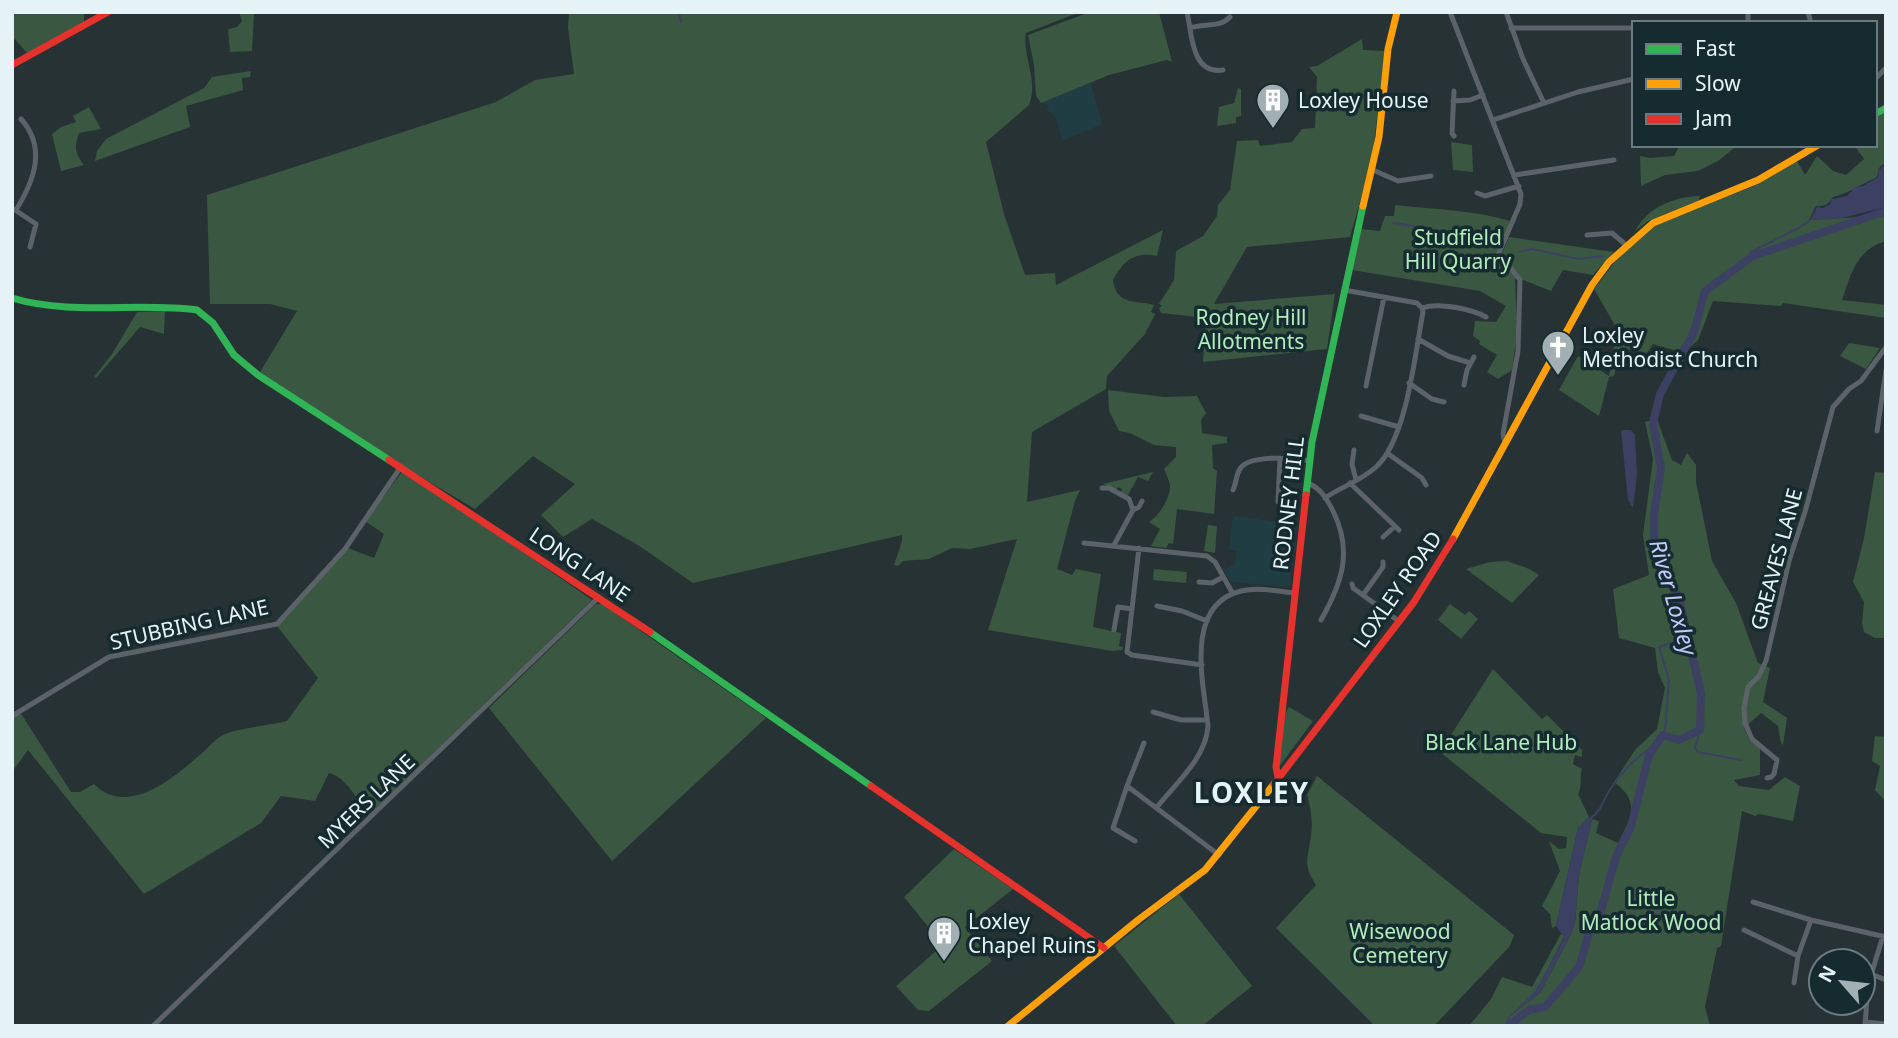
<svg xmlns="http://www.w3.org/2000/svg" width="1898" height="1038" font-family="'Noto Sans',sans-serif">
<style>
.built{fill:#213d44}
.green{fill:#3a5841}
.water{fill:#3c4062}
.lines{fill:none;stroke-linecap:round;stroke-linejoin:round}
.stream{stroke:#3c4062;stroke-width:2}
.river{stroke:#3c4062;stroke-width:8}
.street{stroke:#5c6368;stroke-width:5}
.fast{stroke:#30b455;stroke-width:7}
.slow{stroke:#ff9f0a;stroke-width:7}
.jam{stroke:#e5322d;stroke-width:7}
.labels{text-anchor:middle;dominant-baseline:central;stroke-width:7;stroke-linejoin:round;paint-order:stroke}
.poi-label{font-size:21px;fill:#e7f4f7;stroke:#162b30;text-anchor:start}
.park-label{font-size:21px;fill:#b0edba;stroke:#162b30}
.street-label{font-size:21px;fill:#e7f4f7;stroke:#162b30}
.water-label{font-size:23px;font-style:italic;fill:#c3c9fe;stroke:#162b30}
.district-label{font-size:28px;font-weight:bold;letter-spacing:2px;fill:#e7f4f7;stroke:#162b30}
</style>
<rect width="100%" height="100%" fill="#263234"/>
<path class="built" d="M1091,82l11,42 -40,17 -6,-23 -10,-10 4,-2 -9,-3z
M1233,516l64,8 -7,63 -59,-5 -7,-12 11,-6 2,-13 -8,-2z"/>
<path class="green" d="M12,12h72v11l-57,30 -15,-17z
M239,12h14l1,2 -2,37 -22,1 -2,-23 9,-2 5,-6z
M569,12h511l-54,21c-4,24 13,47 3,72l-43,37 18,72 21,61 30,-2 1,12 107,-55 -6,26c-22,-5 -34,5 -44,24 3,26 24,20 41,25l-3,7 4,2 -10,20 -38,42 -1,13 -74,43 -5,70 53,-12 -5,11 -18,68 15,6 4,-6 25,5 -8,53 28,6 -2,13 4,1 -1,3 -10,1 -124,-21 29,-91 -47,10 -18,-1 -23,11 -26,2 -5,5 -4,-1 8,-24v-6l-209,48 -55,-38 -46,-26 -29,18 -22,-22 34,-31 -42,-28 -58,53 -64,-38 -151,-99 37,-61 -27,-7h-60l-3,-109 289,-93 39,-22 39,-6 -6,-46z
M1090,12h69l13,50 -5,-2 -58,15 -68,28 -5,-7 -2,-31 -6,-30z
M1362,39l1,11 22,1 -13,110 -22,76 -103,10 -33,57 121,-10 -8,55 -124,13 3,-44 -45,-5 -2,-5 3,-2 -3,-2 15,-24 2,-29 27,-15 14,-20 1,-11 12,-15 7,-49 21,-1 2,6 32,-4 10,-13 13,-1 2,-51 -8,-10 8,-1z
M251,71l-1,6 -8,1 1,12 -57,16 4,21 -95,34 2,-10 9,-12 98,-51 8,-11z
M1238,88l3,1v27l-5,1v6l-19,3 2,-19 15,-4z
M89,107l12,22 -22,4c-5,14 -4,21 5,32l-23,6 -9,-37 9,-7 15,-5 -3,-6z
M1886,110v32l-2,4 2,16 -7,6 -2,9c-15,7 -30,17 -44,20 -4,7 -9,10 -17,9l-7,14 52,-3 25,-7v31c-30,9 -35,33 -44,59l44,5v13l-103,-15 -2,3 -68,-5 -15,39 -14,13 -31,-9 -6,9 -21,-4 -6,2 -6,25 -5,1 -10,39 -40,-26 19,-34 31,20 8,-47 -23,-40 20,-26 23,-24 17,-13 100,-40 43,-25 8,14 12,-19 16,15 13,4 18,-16 -10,-14h21v-28z
M1451,142l21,3 1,27 -20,-2z
M1680,145h58l-20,16 -20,10 -33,4 -24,11 -1,-30 10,2 24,-2z
M1700,196l-1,4 -51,21 -13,10c13,-24 38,-34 65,-35z
M1395,205c37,4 80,5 115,16l-13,34 18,20 2,58 -5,37 -14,9 -11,-7 10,-17 -18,-11 1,-3 -7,-5 2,-15 21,1 10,-16 -26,-15 -128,-21 9,-41 19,2 5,-15h9z
M1509,237l105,15 -21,23 -30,-5 -12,21 -30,-12 -19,-25z
M165,311l-1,23 -24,-7 -44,51 -2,-1 18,-23 25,-42z
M1849,343l31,5 -14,21 -26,-13z
M1108,390l56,7 32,-1v-2l10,19 -5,7 1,13 25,4v6l-15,2 1,23 4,3 -3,43 -37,-5 -4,35 -4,-1 -3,5 -15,-2 9,-17 -11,-7c10,-6 21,-23 21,-36 0,-4 -4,-12 -6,-17l12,-12v-10l-22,-2 -24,-12 -11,-2 -10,-20z
M1657,419l15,41 9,5 6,-12 9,12v17l16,79 24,42 22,60 12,5 -7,34 24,16 -4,27 -2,-2 -3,-17 -17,-13 -17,15 6,13 10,6v28l-26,5 5,6 30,4 16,-13 15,9 -7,35 -34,-7 -4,2 -13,-5 -21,135 -4,2 -12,59 5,19h-241l22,-27 11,-22 30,10 30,-55 2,5 -28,54 -26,25 30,-23 30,-57 5,-13 4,-48 13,-56 7,2 -3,12 22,10c13,-26 23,-41 -4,-61l21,-32 22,-21 8,-41 -7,-16 -3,-24 -36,-10 -6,-49 36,-14 -6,-40 10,-76 -8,-37z
M402,472l69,44 121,84 -224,216c-10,-15 -21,-39 -39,-43l-14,28 -34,-5 -20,27 -117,71 -116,-144 -16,22v-53l8,-7 51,80h9l14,-8c34,34 81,-7 108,-31 6,-5 13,-14 21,-18 12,-6 48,-10 64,-14l31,-43 -41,-52 71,-78 26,10 10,-24 -19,-13z
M1153,472l-5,9 -10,-4 -10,18 -7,-3 1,-3 -4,-2 -2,3 -13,-6z
M1875,472l11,1v165h-11l-11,-6 -2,-9 2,-21 -11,-20 11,-44z
M1208,525l9,1 -2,27 -11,-2z
M1507,561c12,5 22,6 32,14l-27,28 -46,-34 24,-7z
M1154,569l33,3 -1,11 -33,-3z
M596,604h6l164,114 -154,143 -123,-153z
M1450,604l15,11 4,-4 9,8 -17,20 -23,-19z
M1493,669l49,50 5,-4 35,35v7l-7,-2 -2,9 9,5c-3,9 1,16 -4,25l11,23 -11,11 -22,98 -4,2 -2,-14 -8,-8 18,-35 -11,-30 10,8 7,-1 1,-11 -26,-4 -101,-81z
M1289,707l24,14 -34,46 5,-51z
M1875,736l11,1v65l-11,-12 5,-24 -8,-5z
M1317,776l197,159 -4,11 -76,80h-59l-99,-98 40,-43c-14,-22 -8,-25 -5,-49 2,-14 0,-27 -4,-41z
M954,849l59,40 -48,38 27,34 -63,50 -11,-1 -22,-24 47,-41 -39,-48z
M1179,894l73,92 -50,40h-25l-63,-80z"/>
<path class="water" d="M1886,164v43l-44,11 -32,2 7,-13 6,1 7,-4 2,-5 15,-3 8,-9 8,-1 15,-9 1,-7z
M1621,430h10l4,5 2,39 -4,34 -5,-8z
M1589,817l3,2 -13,56 -4,48 -5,13 -30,57 -31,24 27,-27 28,-52 -8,-12 22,-98z"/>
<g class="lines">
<path class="stream" d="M679,12l2,10
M1393,223c23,2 46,11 69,9
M1472,235l11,3 5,10
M1519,252l13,-3 47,10 24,-3
M1753,256l-2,-4 46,-23 12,-8
M1700,730l-5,18 3,4 43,8
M1663,735l2,-5 4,-50 -10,-33 27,-9
M1591,818c10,-7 12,-17 18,-27 12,-18 25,-33 43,-44
M1506,1026l3,-9"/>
<path class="river" d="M1508,1026l21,-16 16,-3 34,-40 10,-33 11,-20 16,-57 15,-30 18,-72 14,-20 16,5 21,-10 1,-37 -22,-95 -13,-22 -12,-38v-24l7,-46 -8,-45 7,-29 34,-62 11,-41 48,-35 133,-45"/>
<path class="street" d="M1187,12c5,21 4,63 36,58
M1450,12l71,182 -1,10 -21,49 21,27 -2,71 -15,83 2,9
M1506,12l17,47 21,44
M1808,12l3,11
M1748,23v-11
M1190,28c14,-5 30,0 40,-11
M1511,28h123
M1875,79l11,-11
M1454,91l-2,42 2,3
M1453,101l17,-1 13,-5
M1493,120l85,-28 56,-13
M1373,170l25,11 33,-5
M1515,175l99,-15
M1477,193l8,3 34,-10
M12,208l24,16 -6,23
M16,210c18,-29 31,-62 5,-91
M1587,235l25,-2 14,12
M1422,308c17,-6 49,1 64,9
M1418,339l30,17 22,7
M1409,383l23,16 12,3
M1464,385l3,-15 7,-13
M1366,386l18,-89
M1361,416l38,11
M1877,431l9,-61
M1354,450l-2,14 4,16
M1387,453l35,25 4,7
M1307,483c13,4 20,16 26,28 20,40 9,72 -12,109
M1350,483l49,47
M1102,488h7l20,11 4,11 -19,35
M1233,490c3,-6 3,-15 7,-21 8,-15 55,-11 70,-8
M1325,498c16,-11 37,-18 51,-31 31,-28 39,-114 47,-155l-1,-4 -5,-5 -73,-13
M1278,502l2,-44
M1133,510l6,-3 3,-6
M1383,537l11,-10
M1084,543l123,13 8,6 18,32
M1139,548l-12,104 5,3 70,10
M1199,582l13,1 11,-6
M1352,584l1,4 47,34
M1363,595l20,-28v-5
M1157,606l25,5 25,10
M1114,630l4,-23 14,2
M1153,712l28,8h26
M12,716l97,-59 168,-33 68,-75 55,-81
M1767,778l4,-1 3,-3 3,-14 -25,-21 -7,-16 -1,-15 4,-21 11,-11 7,-15 23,-100 16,-49 28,-105 16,-18 12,-8 25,-34
M1127,786l17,-43
M1157,807c19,-24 49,-49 51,-81 -4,-41 -25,-121 33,-135 17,-4 36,0 54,2
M1135,841l-22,-13 14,-42 92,69
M1753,902l58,18 75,17
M1744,930l54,26
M1871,974l15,6
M1794,983l4,-27 13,-36
M1865,1022l21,2
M153,1026l446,-429
M1865,1026l3,-41 15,-49"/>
<path class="fast" d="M1875,114l11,-6
M12,298c60,18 124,4 185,12l16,13 21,32 24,20 131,85
M1306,495l6,-53 51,-236
M650,632l221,154"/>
<path class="slow" d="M1363,206l16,-69 9,-88 9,-37
M1453,539l139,-254 17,-23 44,-39 105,-43 60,-35
M1008,1026l130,-106 67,-50 69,-86"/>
<path class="jam" d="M12,65l96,-53
M389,460l261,172
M1278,777l-2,-10 30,-272
M1274,784l140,-182 39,-63
M871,786l233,162"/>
</g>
<defs>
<symbol id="building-pin" viewBox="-11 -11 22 30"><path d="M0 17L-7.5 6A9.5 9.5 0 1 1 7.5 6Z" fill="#a3b0b3" stroke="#162b30"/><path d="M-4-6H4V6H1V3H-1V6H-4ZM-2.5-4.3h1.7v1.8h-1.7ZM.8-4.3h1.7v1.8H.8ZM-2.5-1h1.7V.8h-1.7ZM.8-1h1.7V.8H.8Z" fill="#fff"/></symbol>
<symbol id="church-pin" viewBox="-11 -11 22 30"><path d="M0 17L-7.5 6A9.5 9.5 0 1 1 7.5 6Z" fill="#a3b0b3" stroke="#162b30"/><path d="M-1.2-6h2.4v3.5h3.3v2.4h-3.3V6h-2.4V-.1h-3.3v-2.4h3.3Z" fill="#fff"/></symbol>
</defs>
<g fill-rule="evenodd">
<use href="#building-pin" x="1254" y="81" width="38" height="52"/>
<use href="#church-pin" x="1539" y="328" width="38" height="52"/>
<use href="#building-pin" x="925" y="914" width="38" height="52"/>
</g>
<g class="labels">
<g class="poi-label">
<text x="1298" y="100">Loxley House</text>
<text x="1582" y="335">Loxley<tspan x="1582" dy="24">Methodist Church</tspan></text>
<text x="968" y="921">Loxley<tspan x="968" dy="24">Chapel Ruins</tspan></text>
</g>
<g class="park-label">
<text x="1458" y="237">Studfield<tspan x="1458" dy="24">Hill Quarry</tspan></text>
<text x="1251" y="317">Rodney Hill<tspan x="1251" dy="24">Allotments</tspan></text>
<text x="1501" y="742">Black Lane Hub</text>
<text x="1651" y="898">Little<tspan x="1651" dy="24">Matlock Wood</tspan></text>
<text x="1400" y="931">Wisewood<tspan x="1400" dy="24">Cemetery</tspan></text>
</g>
<g class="street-label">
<text transform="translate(1288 503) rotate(-83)">RODNEY HILL</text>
<text transform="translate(1776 559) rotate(-75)">GREAVES LANE</text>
<text transform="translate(580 564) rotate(34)">LONG LANE</text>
<text transform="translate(1397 589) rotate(-55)">LOXLEY ROAD</text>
<text transform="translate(189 624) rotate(-13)">STUBBING LANE</text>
<text transform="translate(366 801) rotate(-44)">MYERS LANE</text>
</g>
<g class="water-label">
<text transform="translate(1674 597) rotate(74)">River Loxley</text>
</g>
<g class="district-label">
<text x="1252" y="792">LOXLEY</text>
</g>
</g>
<rect width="1898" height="1038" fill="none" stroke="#e7f4f7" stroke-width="28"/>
<rect x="1632" y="21" width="245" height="126" fill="#162b30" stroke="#6a7b80" stroke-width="2"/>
<rect x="1646" y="44" width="35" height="10" fill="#30b455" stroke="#6a7b80" stroke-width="2"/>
<text x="1695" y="56" font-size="21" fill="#e7f4f7">Fast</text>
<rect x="1646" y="79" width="35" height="10" fill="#ff9f0a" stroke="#6a7b80" stroke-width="2"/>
<text x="1695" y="91" font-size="21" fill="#e7f4f7">Slow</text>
<rect x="1646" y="114" width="35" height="10" fill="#e5322d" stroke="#6a7b80" stroke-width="2"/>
<text x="1695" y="126" font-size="21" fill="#e7f4f7">Jam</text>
<g transform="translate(1842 982) rotate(298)"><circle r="33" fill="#162b30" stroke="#6a7b80" stroke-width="2"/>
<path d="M0-5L12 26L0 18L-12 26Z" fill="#a3b0b3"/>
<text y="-10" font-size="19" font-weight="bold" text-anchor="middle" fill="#e7f4f7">N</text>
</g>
</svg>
